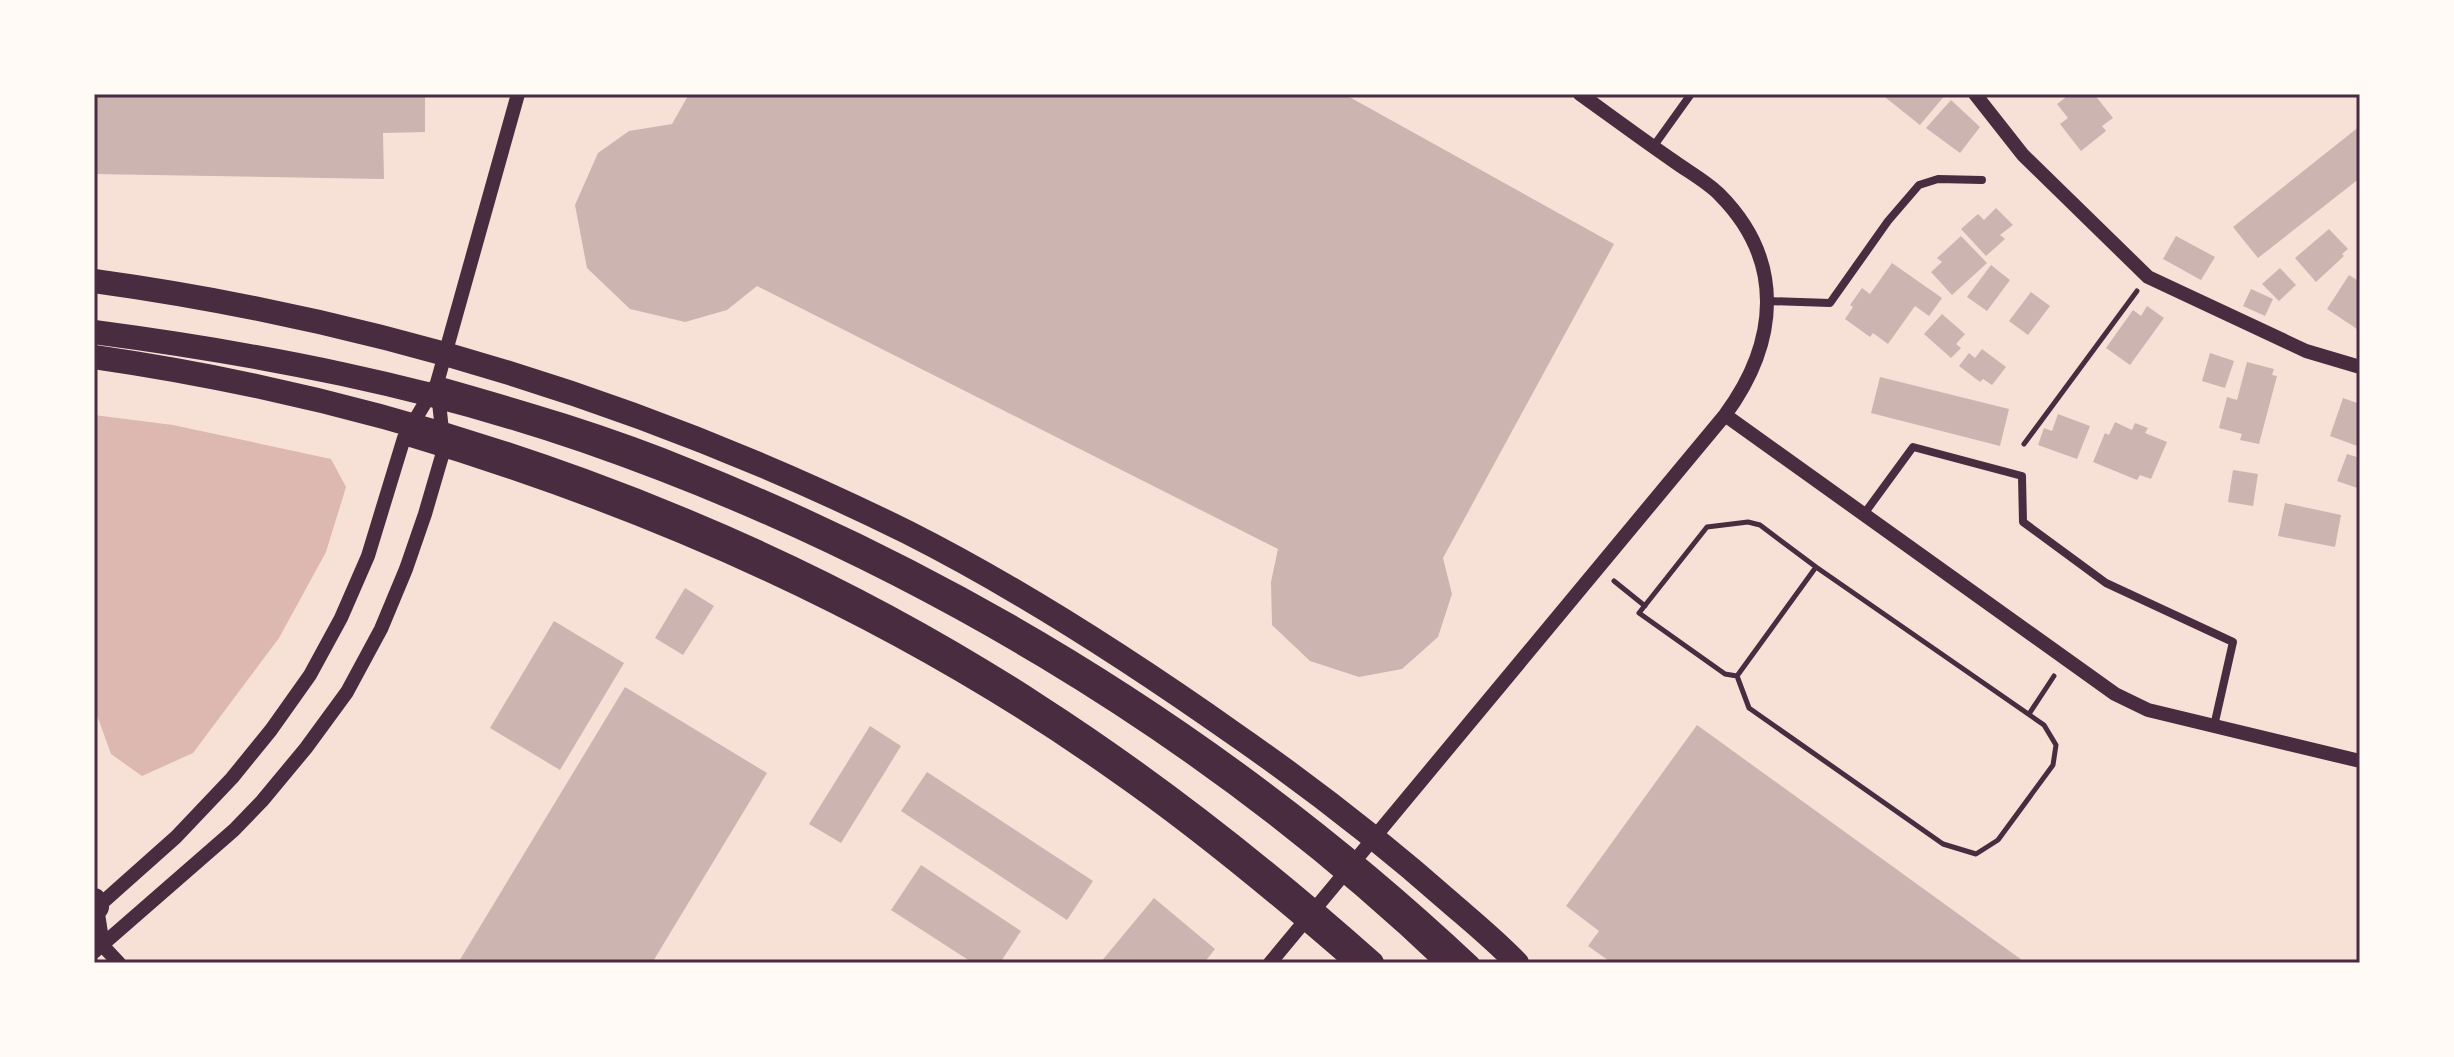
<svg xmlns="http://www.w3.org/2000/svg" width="2454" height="1057" font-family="Karla,sans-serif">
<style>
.water{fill:#dcb8b0}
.building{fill:#ccb4b1}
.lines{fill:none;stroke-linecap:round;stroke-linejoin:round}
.path{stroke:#4a2c40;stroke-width:5}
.minor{stroke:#4a2c40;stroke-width:8}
.tertiary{stroke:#4a2c40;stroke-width:14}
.motorway{stroke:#4a2c40;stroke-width:24}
.neatline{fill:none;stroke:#4a2c40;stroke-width:3}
</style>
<rect width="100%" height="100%" fill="#f7e1d7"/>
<path class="water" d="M94,415l79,10 158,34 15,28 -20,65 -47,86 -86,115 -51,23 -31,-22 -17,-47z"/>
<path class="building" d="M94,94h331v38l-42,1 1,46 -290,-5z
M689,94h655l270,150 -171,314 9,36 -14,43 -36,32 -43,8 -49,-16 -38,-36 -1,-43 7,-33 -521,-263 -30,24 -42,12 -55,-13 -43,-41 -12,-63 23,-52 31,-22 43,-7z
M1881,94h65l-26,31z
M2070,94h24l19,24 -11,8 4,5 -25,20 -21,-27 8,-6 -11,-14z
M1951,100l29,27 -20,26 -34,-25z
M2360,126v52l-102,80 -25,-31z
M1996,208l17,17 -13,10 5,4 -19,17 -25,-27 17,-15 6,6z
M2329,229l19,20 -6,5 2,2 -28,26 -21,-24z
M1961,236l26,27 -35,32 -21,-23 11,-10 -5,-4z
M2176,236l39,21 -14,23 -38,-21z
M1892,263l50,35 -13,18 -14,-10 -27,38 -15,-11 -3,4 -25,-18 8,-12 -3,-2 12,-17 8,6z
M1991,265l19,15 -23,31 -20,-14z
M2280,268l16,17 -17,16 -17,-17z
M2349,275l11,7v49l-33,-22z
M2251,289l22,10 -8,17 -22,-10z
M2031,292l19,14 -22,29 -19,-14z
M2147,306l17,12 -34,47 -24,-17 27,-38 8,6z
M1942,314l23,20 -9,10 5,4 -10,10 -27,-24z
M1982,349l24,18 -14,18 -9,-6 -3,3 -21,-16 10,-13 6,5z
M2210,353l24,8 -9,27 -23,-7z
M2247,362l27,7 -2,6 5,1 -18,68 -19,-4 2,-6 -23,-6 8,-31 10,3z
M1880,377l129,32 -9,37 -129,-33z
M2343,398l17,6v43l-30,-11z
M2058,414l32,12 -13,33 -39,-14 6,-17 8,3z
M2115,422l17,8 3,-7 13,5 -3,5 22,9 -16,37 -11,-4 -3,5 -44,-18 12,-29 4,2z
M2347,454l13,4v31l-23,-8z
M2233,470l25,4 -5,32 -25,-4z
M2285,503l56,12 -6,32 -57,-11z
M685,588l29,18 -31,49 -28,-17z
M554,621l70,42 -64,107 -70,-42z
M625,687l142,86 -115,190h-194z
M1697,725l329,238h-414l-24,-17 11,-15 -33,-25z
M870,726l31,20 -60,97 -32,-19z
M927,772l166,109 -26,39 -166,-109z
M921,865l100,66 -21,32h-27l-82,-53z
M1154,898l61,51 -11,14h-104z"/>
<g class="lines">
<path class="path" d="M2024,444l113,-153
M1816,567l228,158 12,20 -3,20 -55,75 -22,14 -33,-10 -194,-136 -12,-32z
M1614,581l31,25
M1737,676l-12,-2 -86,-61 68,-86 41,-5 12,3 56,42
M2029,714l25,-38"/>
<path class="minor" d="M1653,147l38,-53
M1768,301l62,2 58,-82 31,-36 19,-6 44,1
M1864,514l49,-67 109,29 1,46 83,61 127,59 -19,84"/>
<path class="tertiary" d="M1975,94l48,61 125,122 158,74 54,16
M437,383c85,24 171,49 253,83 291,117 554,282 783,497
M1725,415l390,279 33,16 212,51
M404,438c252,75 495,184 711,337 82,57 160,122 236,188
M97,907l6,39 16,17
M94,910l82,-73 56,-59 39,-48 39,-55 31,-57 27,-62 36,-118 33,-55 81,-289
M94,952l140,-122 28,-29 44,-53 41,-56 34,-63 25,-60 19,-55 19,-65 -6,-56
M1270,963l455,-548c53,-72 61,-154 -6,-221 -12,-12 -30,-22 -44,-32 -32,-22 -63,-45 -95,-68"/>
<path class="motorway" d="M94,281c284,39 556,124 813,251 115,58 224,129 329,203 75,52 147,108 216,169 22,19 45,38 65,59
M94,332c167,22 332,54 491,109 317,110 621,290 864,522
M94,357c327,47 664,167 941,347 120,77 231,165 337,259
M94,900l3,7"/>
</g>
<rect width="2454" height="1057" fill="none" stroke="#fffaf5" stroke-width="192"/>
<rect x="96" y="96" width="2262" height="865" class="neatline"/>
</svg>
